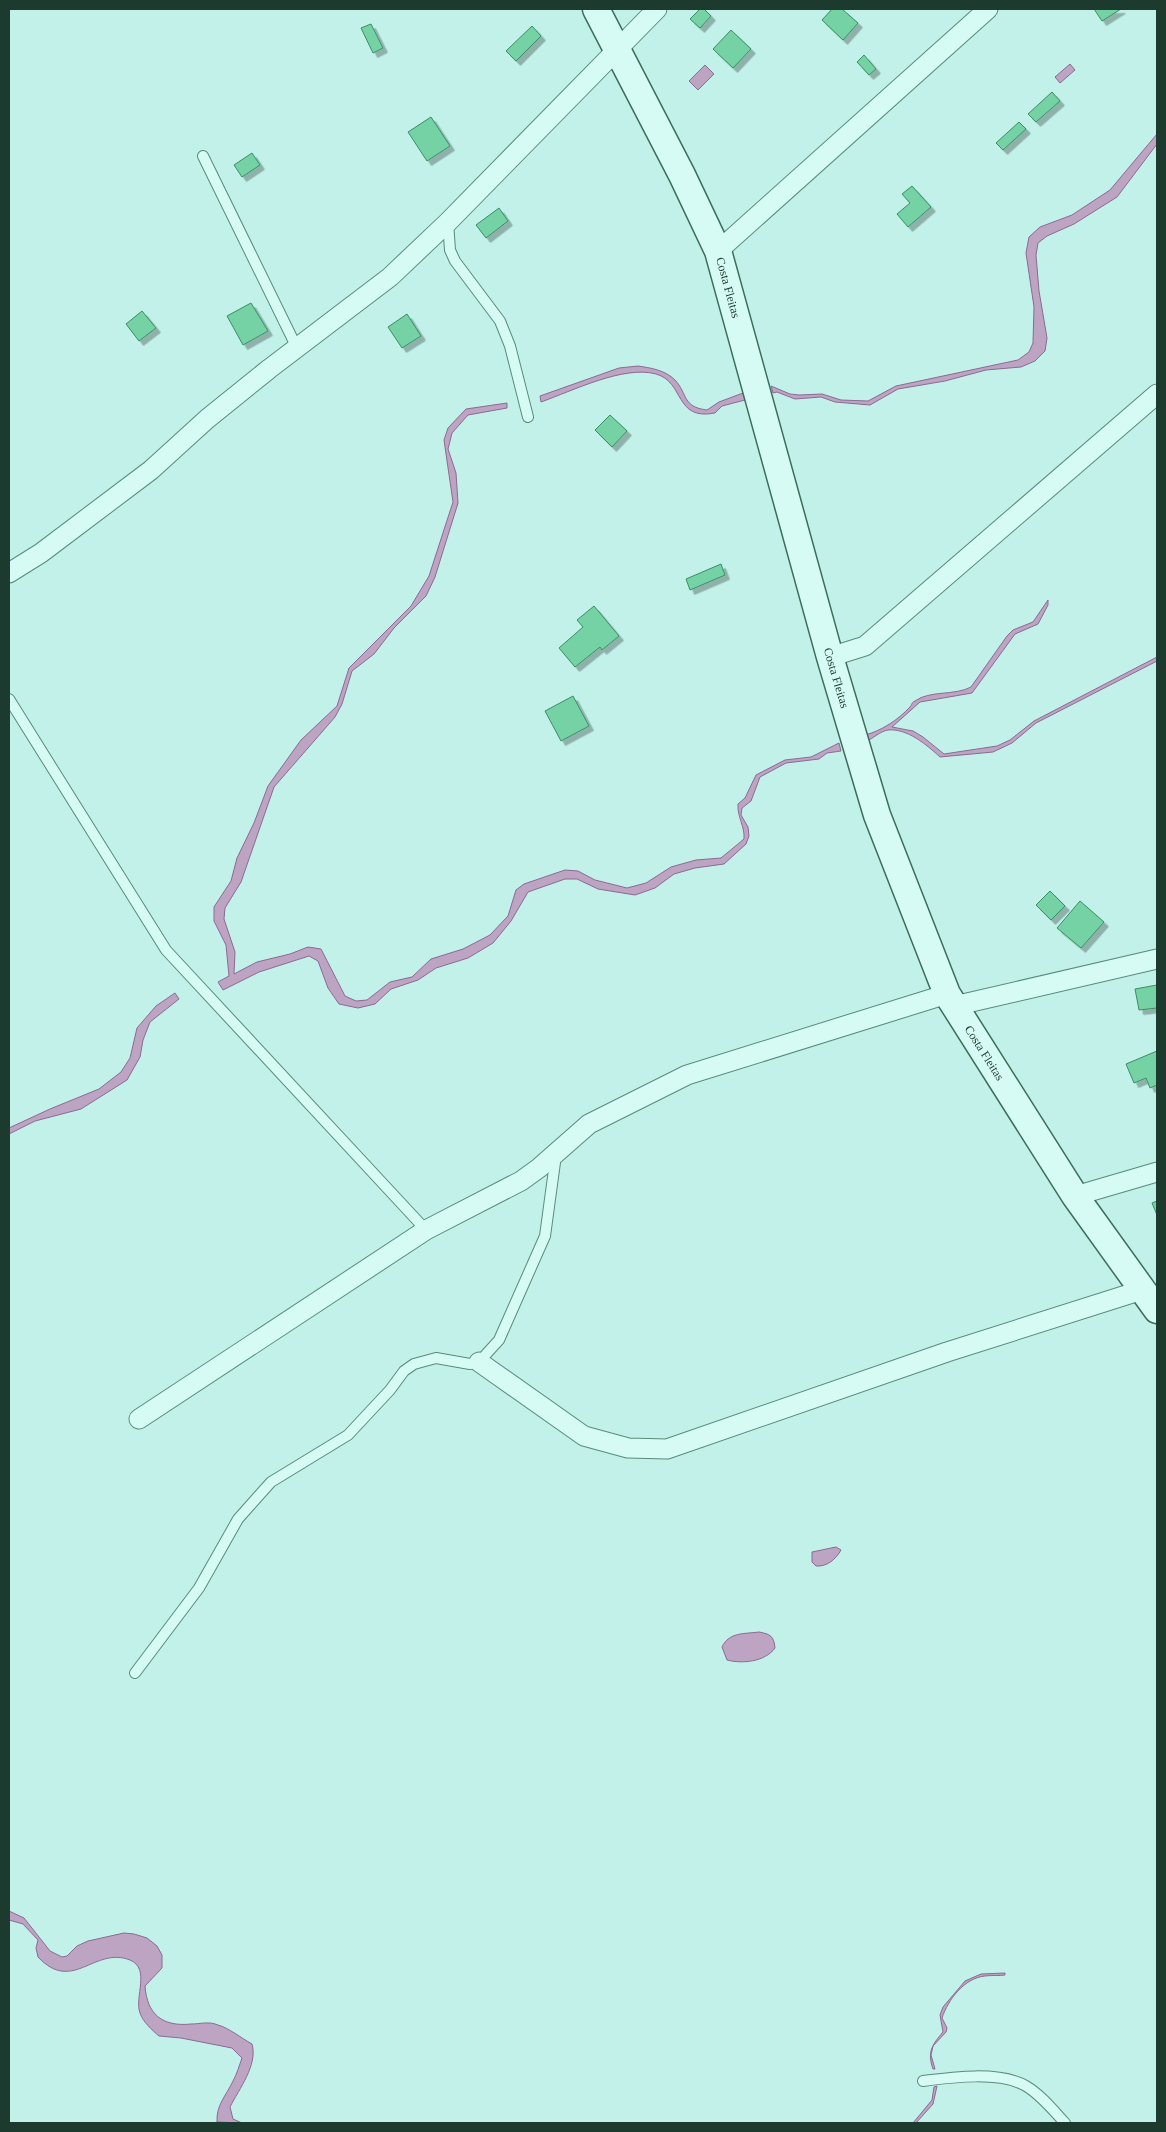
<svg xmlns="http://www.w3.org/2000/svg" width="1166" height="2132" font-family="Georgia,serif">
<style>
.water{fill:#bda4c3;stroke:#8c6a92}
.building{fill:#74d2a5;stroke:#3b8d64;filter:url(#shadow)}
.lines{fill:none;stroke-linecap:round;stroke-linejoin:round}
.service-casing{stroke:#578c79;stroke-width:12}
.minor-casing{stroke:#578c79;stroke-width:21}
.secondary-casing{stroke:#3a6e5a;stroke-width:29}
.service{stroke:#d5fbf4;stroke-width:10}
.minor{stroke:#d5fbf4;stroke-width:19}
.secondary{stroke:#d5fbf4;stroke-width:26}
.labels{text-anchor:middle;dominant-baseline:central;stroke-width:4.5;stroke-linejoin:round;paint-order:stroke}
.street-label{font-size:12px;fill:#1d3a2e;stroke:#d1f8f1}
</style>
<defs>
<filter id="shadow"><feDropShadow dx="4.5" dy="4.5" stdDeviation="0" flood-color="#0004"/></filter>
</defs>
<rect width="100%" height="100%" fill="#c1f1e8"/>
<path class="water" d="M1070,64l5,6 -15,13 -5,-6z
M705,65l9,9 -16,16 -9,-9z
M1157,134v10l-40,53 -43,27 -27,12 -9,7 -2,12 3,36 8,47 -2,13 -10,10 -14,6 -35,3 -41,11 -47,8 -28,16 -35,-3 -14,-5 -26,2 -18,-7 -4,1 -2,-7 19,8 9,1 23,-1 19,6 27,1 28,-15 122,-26 11,-8 4,-9 1,-36 -8,-54 3,-16 11,-10 32,-12 38,-25z
M638,366c13,2 27,4 37,14 13,14 7,27 32,30l12,-8 24,-9 2,7 -23,6 -7,7c-41,8 -30,-31 -59,-39 -32,-9 -84,17 -115,28l-1,-6 79,-28z
M507,403v5l-39,7 -16,18 -4,16 8,24 2,30 -23,74 -9,19 -32,32 -20,26 -22,17 -10,33 -7,13 -61,70 -33,95 -16,26 -1,11 11,33 -1,22 23,-12 33,-8 18,-7 13,2 24,47 11,5 11,-1 23,-18 22,-5 19,-18 32,-10 27,-14 18,-19 8,-26 8,-6 41,-14 13,1 17,9 32,8 19,-5 25,-16 25,-7 25,-2 23,-19c1,-13 -7,-22 -6,-35l7,-6 11,-23 29,-15 26,-3 28,-14 2,8 -14,2 -8,6 -33,4 -26,14 -9,24 -9,7 -1,7 7,12 1,9 -3,8 -22,20 -29,4 -21,6 -19,14 -20,7 -37,-6 -21,-10h-12l-37,13 -17,29 -18,22 -25,15 -32,10 -18,12 -27,9 -16,15 -17,4 -19,-4 -11,-16 -10,-27 -9,-5 -50,16 -36,18 -5,-8 11,-6 -3,-31 -12,-24v-14l17,-26 6,-23 17,-35 14,-37 33,-46 36,-34 12,-38 62,-62 18,-30 24,-74 -9,-62 4,-12 18,-19z
M1048,600v5l-10,19 -23,10 -43,59 -52,9 -28,25 21,4 10,6 21,17 53,-8 13,-6 24,-19 123,-64v4l-121,62 -24,20 -19,9 -53,5c-13,-12 -33,-29 -52,-27 -7,1 -15,8 -22,12l-1,-7c16,-4 33,-15 45,-28 3,-4 1,-4 5,-6 15,-11 39,-5 56,-14l36,-51 6,-6 20,-8z
M175,993l4,6 -29,23 -7,18 -3,17 -13,23 -46,29 -46,12 -26,13v-6l41,-19 49,-20 22,-17 9,-14 7,-30 19,-22z
M836,1547l5,3c-5,9 -14,17 -25,16l-4,-4v-10z
M759,1632c11,2 15,4 16,16 -10,14 -33,16 -48,12l-5,-13c7,-15 22,-13 37,-15z
M9,1911l15,7 26,33 12,6 5,-1 10,-10 11,-5 36,-8 10,1 13,4 10,8 5,9v13l-17,18c2,28 17,41 46,38 9,0 18,-3 27,1 11,3 23,13 34,19 6,21 -13,45 -22,63l3,12 9,4 -25,-1c-1,-17 9,-26 16,-41 4,-7 6,-15 9,-23l-10,-10 -51,-10 -22,-2c-7,-6 -16,-14 -19,-23 -6,-16 11,-44 -10,-53 -36,-14 -57,34 -92,-3l-2,-9 2,-8 -15,-16 -14,-4z
M1005,1973v2c-6,1 -13,0 -20,1 -21,2 -37,24 -43,42l5,10 -1,4 -13,14 -2,9 4,14h-2c-6,-17 -1,-24 10,-37l-3,-17 3,-8 22,-26 16,-7z
M937,2086l-4,18 -17,19h-3l19,-23 2,-13z"/>
<path class="building" d="M700,9h4l7,7 -11,12 -10,-9z
M832,9h10l16,14 -15,17 -21,-20z
M1094,9h27l-19,12z
M371,24l12,24 -10,5 -12,-25z
M532,26l9,10 -25,25 -10,-10z
M731,30l20,19 -18,19 -20,-19z
M864,55l12,14 -7,6 -12,-13z
M1052,92l8,9 -24,21 -8,-8z
M431,117l19,29 -23,15 -19,-29z
M1019,122l7,7 -23,21 -7,-7z
M252,153l8,12 -18,12 -8,-12z
M912,186l19,21 -23,20 -11,-13 13,-11 -8,-9z
M499,208l9,13 -22,17 -10,-13z
M251,303l17,28 -25,14 -16,-29z
M142,311l14,17 -17,13 -13,-17z
M407,314l14,22 -19,12 -14,-21z
M610,415l17,16 -15,16 -17,-17z
M721,564l4,11 -35,15 -4,-11z
M594,606l25,30 -17,14 -2,-3 -25,20 -16,-19 24,-21 -6,-7z
M573,696l16,30 -28,15 -16,-30z
M1050,891l15,15 -14,14 -15,-15z
M1080,901l24,21 -23,26 -24,-20z
M1157,985v23l-18,2 -4,-21z
M1157,1051v34l-7,3 -4,-10 -12,5 -8,-19z
M1157,1201v14l-5,-12z"/>
<g class="lines">
<defs>
<path id="service" d="M203,156l94,192
M448,222l2,28 5,11 45,60 10,25 18,71
M9,699l157,251 260,280
M135,1673l64,-85 39,-69 33,-37 77,-47 42,-45 14,-19 10,-7 22,-6 34,6 9,-2 20,-22 46,-104 11,-81
M923,2081c30,-4 77,-10 103,5 15,9 27,24 39,37"/>
<path id="minor" d="M718,251l270,-242
M9,573l32,-20 110,-83 56,-51 62,-50 121,-92 58,-55 209,-213
M830,657l35,-11 292,-252
M954,1006l203,-47
M1075,1196l82,-24
M479,1362l105,74 44,12 39,1 280,-97 195,-62
M139,1419l287,-189 95,-49 18,-13 50,-44 98,-49 260,-81"/>
<g id="secondary">
<path id="s1" d="M596,9l86,166 36,76 112,406 47,158 70,179 128,202 82,114"/>
</g>
</defs>
<use href="#service" class="service-casing"/>
<use href="#minor" class="minor-casing"/>
<use href="#secondary" class="secondary-casing"/>
<use href="#service" class="service"/>
<use href="#minor" class="minor"/>
<use href="#secondary" class="secondary"/>
</g>
<g class="labels">
<g class="street-label">
<text stroke="none"><textPath href="#s1" startOffset="309">Costa Fleitas</textPath></text>
<text stroke="none"><textPath href="#s1" startOffset="714">Costa Fleitas</textPath></text>
<text stroke="none"><textPath href="#s1" startOffset="1119">Costa Fleitas</textPath></text>
</g>
</g>
<rect width="1166" height="2132" fill="none" stroke="#1d3a2e" stroke-width="20"/>
</svg>
